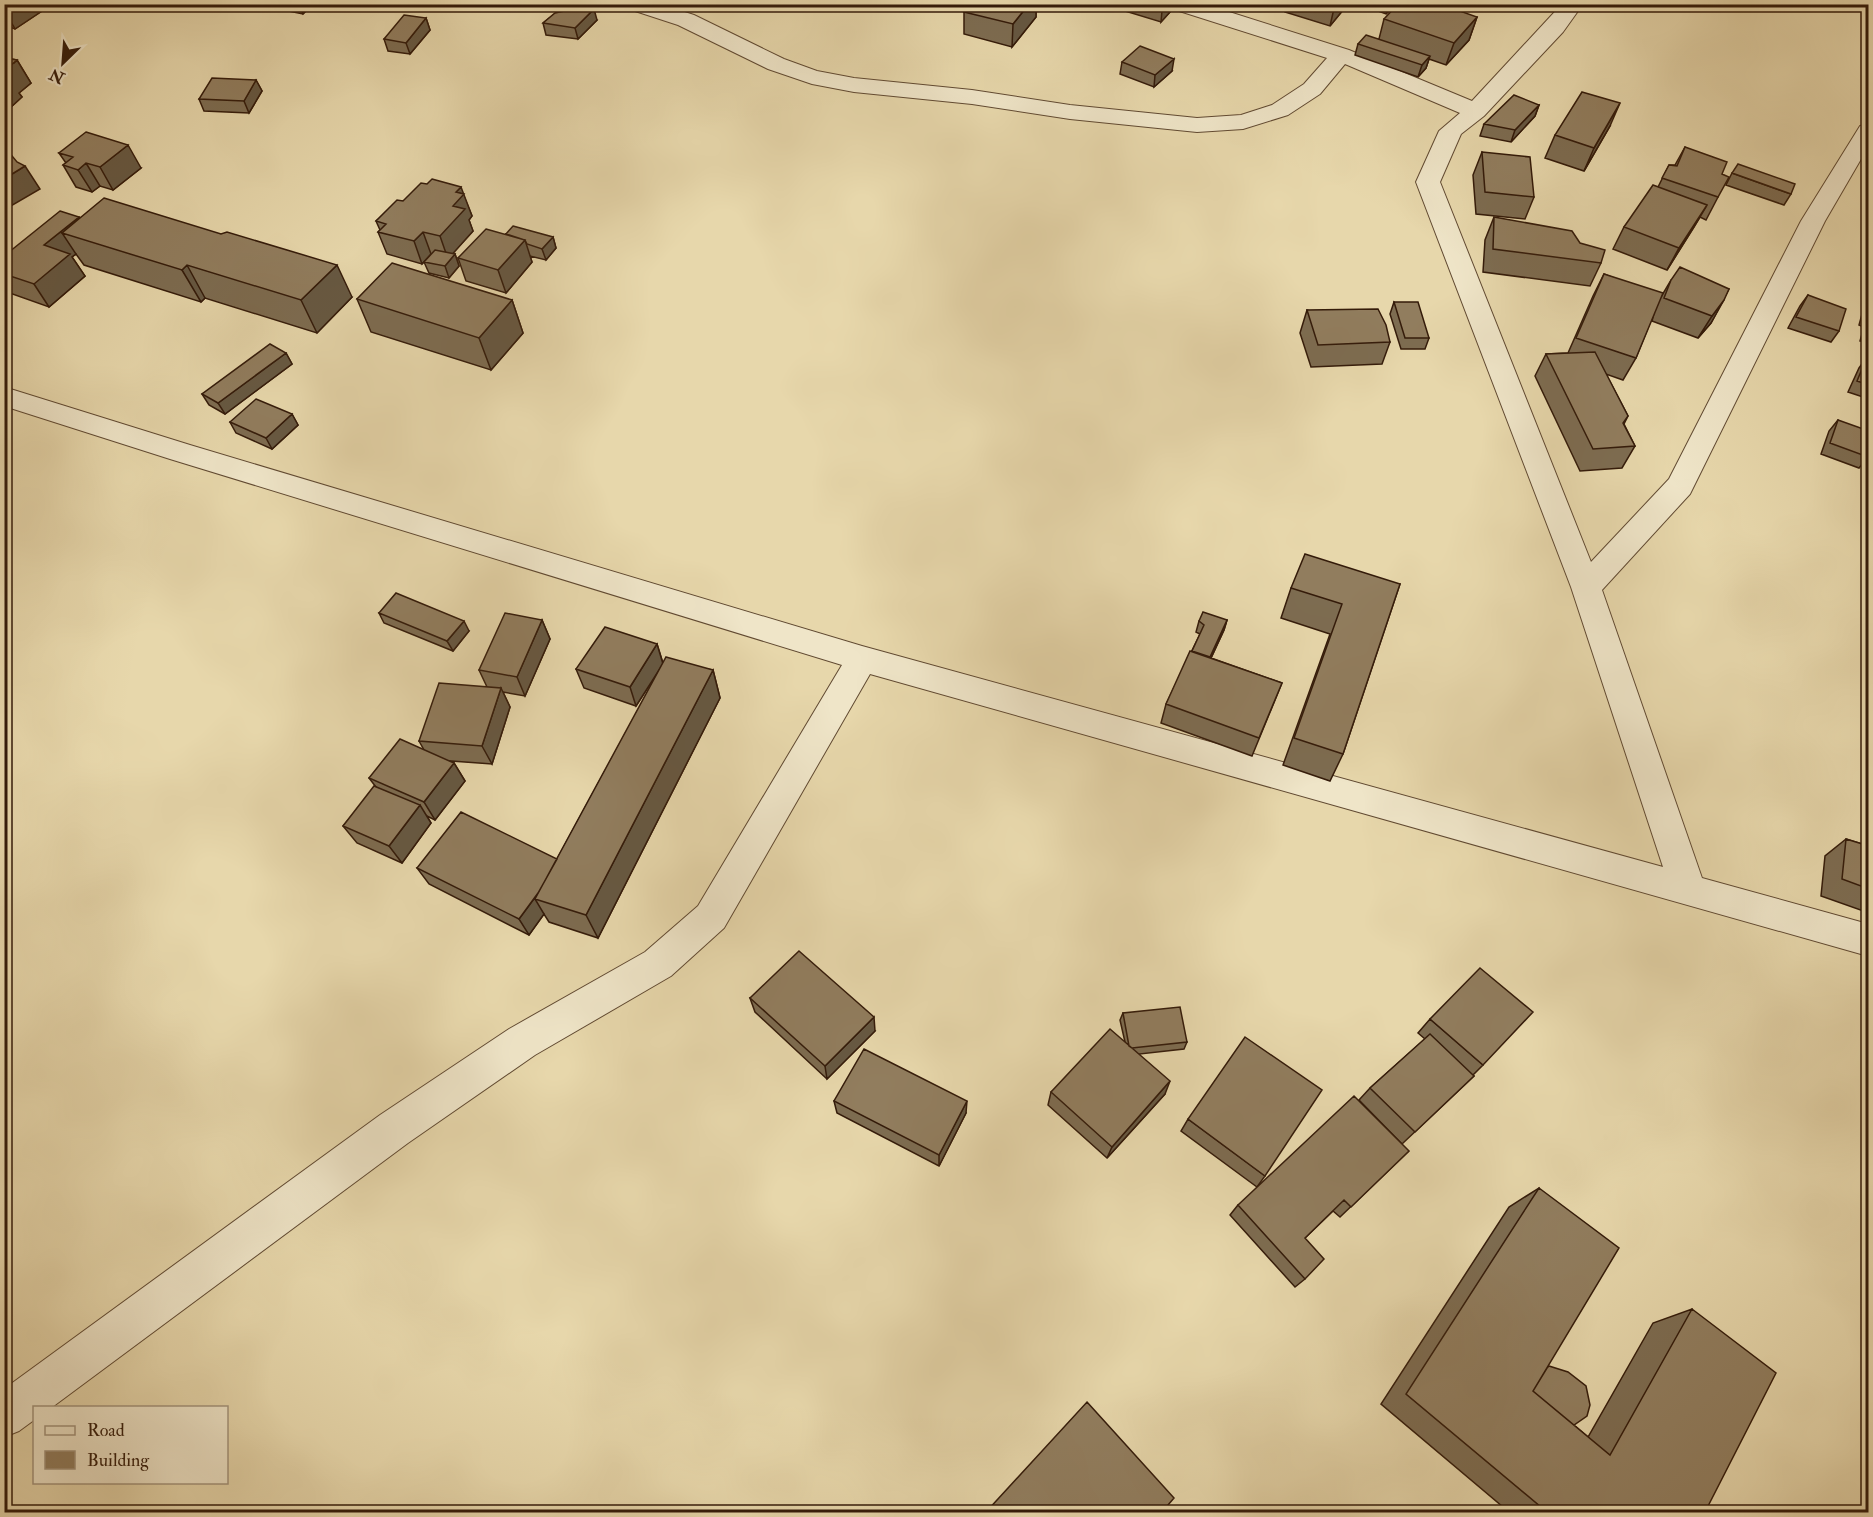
<svg xmlns="http://www.w3.org/2000/svg" width="1873" height="1517" font-family="'IM FELL Double Pica',serif">
<style>
.lines{fill:none;stroke-linecap:round;stroke-linejoin:round}
.street-casing{stroke:#614a32;stroke-width:2}
.street{fill:#efe5c8;fill-rule:evenodd}
.wall{fill:#7d6c51;stroke:#341b0a;stroke-width:1.5}
.shaded-wall{fill:#665842;stroke:#341b0a;stroke-width:1.5}
.building{fill:#917d5e;stroke:#341b0a;stroke-width:1.5}
</style>
<rect width="100%" height="100%" fill="#e7d7ab"/>
<filter id="stains"><feTurbulence type="fractalNoise" baseFrequency=".00333" numOctaves="4"/><feColorMatrix values="0 0 0 0 .2 0 0 0 0 .09 0 0 0 0 .02 0 0 0 .5 -.17"/></filter>
<radialGradient id="worn" r=".72"><stop offset=".6" stop-color="#630" stop-opacity="0"/><stop offset="1" stop-color="#630" stop-opacity=".3"/></radialGradient>
<g class="lines">
<defs>
<path id="street" d="M627,4h33l34,11 90,44 33,12 37,7 118,12 98,15 127,13 44,-3 31,-10 32,-21 23,-26 -154,-49 -2,-5h33l145,46 123,51 90,-97h21l-20,28 -79,84 -23,18 -21,48 151,380 78,-83 132,-258 59,-95 8,-2v23l-43,74 -135,273 -88,96 100,288 166,46v32l-998,-282 -146,254 -53,48 -136,79 -127,88 -357,265h-17v12l-15,11 -15,6v-48l376,-274 129,-86 136,-77 53,-46 144,-241 -672,-206 -166,-53v-19l186,58 672,201 801,221 -92,-280 -155,-405 23,-51 21,-18 -115,-49 -25,30 -32,21 -45,14 -46,3 -127,-13 -98,-15 -118,-12 -42,-8 -44,-15 -90,-44 -49,-16z"/>
</defs>
<use href="#street" class="street-casing"/>
<use href="#street" class="street"/>
</g>
<path class="wall" d="M4,4l41,5 -30,20 -11,-4z
M282,4h31l-10,10 -19,-4z
M970,4h66v13l-24,30 -48,-13v-22z
M1102,4h66l2,8 -9,10z
M1287,4h61l-18,22 -45,-14z
M1359,4h37l-10,10z
M555,8l42,12 -19,19 -32,-4 -3,-12 14,-11z
M1477,17l-8,23 -23,25 -17,-6 -3,9 -8,9 -63,-22 3,-11 21,-5 5,-20z
M426,18l4,12 -20,24 -22,-3 -4,-12z
M4,53l4,1 4,5 5,1 14,23 -12,10 3,4 -11,10 -7,-1z
M1122,62l50,9 -18,16 -34,-13z
M256,80l6,11 -13,22 -45,-2 -5,-12z
M1539,105l-4,11 -24,26 -31,-6 4,-12z
M1610,126l-26,45 -39,-13 10,-23z
M1685,147l37,27 -4,23 -12,23 -6,-3 -33,53 -54,-21 11,-22 34,-40 11,-22h6z
M1482,152l52,45 -9,22 -49,-5 -3,-39z
M59,153l82,15 -28,22 -13,-4 -8,6 -16,-5 -13,-22 3,-2z
M1732,173l59,21 -7,11 -58,-20z
M463,194l9,22 -3,4 4,11 -21,23h3l4,12 -10,12 -20,-5 -5,-11 4,-4 -6,6 -35,-10 -9,-22 2,-2 -4,-9 27,-20z
M1494,217l107,46 -11,23 -107,-14 2,-32z
M79,218l273,79 -35,36 -112,-35 -4,4 -117,-37 -8,-11 -4,3 13,19 -36,31 -45,-16v-35z
M506,234l47,3 3,11 -10,12 -16,-4 2,6 -26,31 -40,-12 -8,-23z
M1604,274l57,23 10,-17 58,9 -18,34 -13,15 -46,-17 2,-8 -18,45 -13,22 -17,-6 22,42 -4,8 11,22 -13,22 -42,3 -45,-95 11,-22 22,-1 25,-57z
M1808,295l31,36 -8,11 -43,-14 12,-22z
M357,299l155,1 11,33 -32,37 -120,-38z
M1394,302l35,36 -4,11h-24l-11,-35z
M1869,305v38l-9,-2 4,-14 -5,-2 3,-11z
M1307,310l83,32 -8,22 -71,3 -11,-34z
M286,353l6,11 -67,50 -16,-9 -7,-11z
M1867,357l2,1v41l-21,-7 11,-24z
M292,414l6,11 -26,24 -36,-16 -6,-11z
M1838,420l30,37 -9,11 -38,-14 8,-23z
M1400,584l-57,170 -13,27 -47,-16 47,-131 -49,-16 10,-30z
M379,613l90,18 -16,20 -69,-28z
M542,620l8,19 -25,57 -22,-4 7,15 -18,57 -41,-3 3,2 11,18 -30,39 -8,-4 4,7 -29,40 -45,-20 -14,-17 33,-39 -7,-9 55,-28 -5,-9 68,-54 -8,-17z
M1227,620l-3,10 -13,28 71,25 -30,73 -91,-33 5,-19 34,-70 -4,-2 3,-11z
M657,644l6,19 50,7 7,28 -122,240 -49,-16 -5,-8 -15,21 -100,-51 -12,-16 140,-9 105,-193 -26,40 -52,-18 -8,-19z
M1846,839l23,7v67l-48,-17 4,-40z
M750,998l125,33 -48,48 -72,-67z
M1123,1013l64,29 -3,7 -45,5 26,40 -58,64 -59,-53 3,-13 74,-50 -5,-22z
M1430,1019l53,46 -10,10 1,1 -72,68 -43,-44 11,-12 55,-49 -7,-6z
M834,1101l132,12 -27,53 -102,-53z
M1188,1119l77,57 -8,11 -76,-56z
M1409,1151l-69,66 -7,-6 -28,27v41l-10,8 -65,-72 8,-10z
M1539,1188l9,179 26,58 14,12 65,-114 39,-14 13,203h-196l-128,-108 128,-197z"/>
<path class="shaded-wall" d="M4,4h39l2,5 -30,20 -11,-19z
M299,4h14l-10,10z
M1029,4h7v13l-24,30 1,-23z
M1168,4h3l-1,8 -9,10 1,-11z
M1335,4h13l-18,22z
M1389,4h7l-10,10z
M594,9l3,11 -19,19 -3,-11z
M1477,17l-8,23 -23,25 8,-22z
M426,18l4,12 -20,24 -4,-11z
M8,54l6,9 3,-3 14,23 -12,10 3,4 -11,10 -7,-11v-39z
M1430,56l-4,12 -8,9 4,-12z
M1174,59l-2,12 -18,16 1,-12z
M256,80l6,11 -13,22 -5,-12z
M1620,103l-10,23 -26,45 10,-23z
M1539,105l-4,11 -24,26 4,-12z
M128,145l13,23 -28,22 -13,-23z
M86,163l14,23 -8,6 -14,-22z
M25,166l15,23 -36,21v-31z
M461,187l11,29 -3,4 4,11 -25,28 -8,-23 13,-30 3,-14z
M1707,205l-13,22 -27,43 12,-22z
M79,217l14,23 -31,-7 14,21 -4,3 13,19 -36,31 -15,-23 10,-39z
M423,232l8,22 -9,10 -8,-23z
M553,237l3,11 -10,12 -4,-11z
M525,240l7,22 -26,31 -8,-23z
M455,254l4,12 -10,12 -4,-12z
M187,265l18,33 -4,4 -19,-32z
M337,265l15,32 -35,36 -16,-33z
M512,300l11,33 -32,37 -12,-32z
M1724,300l-13,23 -13,15 14,-22z
M286,353l6,11 -67,50 -7,-11z
M292,414l6,11 -26,24 -6,-11z
M542,620l8,19 -25,57 -8,-19z
M1227,620l-3,10 -17,37 3,-10z
M464,621l5,10 -16,20 -6,-10z
M657,644l6,20 -27,42 -6,-19z
M713,670l7,28 -122,240 -12,-23z
M501,688l9,19 -18,57 -10,-18z
M454,763l11,18 -30,39 -11,-18z
M420,805l11,18 -29,40 -13,-17z
M562,861l-27,38 9,15 -15,21 -10,-16z
M874,1017l1,14 -48,48 -2,-13z
M1170,1081l-5,13 -58,64 5,-11z
M967,1101l-1,12 -27,53v-11z"/>
<path class="building" d="M560,4h5l29,5 -19,19 -32,-5 12,-10 9,-2 -9,-3z
M970,4h59l-16,20 -49,-12z
M1142,4h26l-6,7z
M1398,4h42l37,13 -23,26 -70,-24z
M404,15l22,3 -20,25 -22,-4z
M1366,35l64,21 -8,9 -64,-21z
M1140,46l34,13 -19,16 -33,-13z
M4,58l13,2 -13,11z
M212,78l44,2 -12,21 -45,-2z
M1582,92l38,11 -26,45 -39,-13z
M1514,95l25,10 -24,25 -31,-6z
M86,132l42,13 -28,22 -14,-4 -8,7 -15,-5 10,-8 -14,-4z
M1685,147l42,15 -5,12 7,3 -11,20 -56,-19 7,-13 8,1z
M4,149l4,2 9,11 8,4 -21,13z
M1482,152l48,5 4,40 -49,-5z
M1738,164l57,20 -4,10 -59,-21z
M432,179l29,8 -5,5 8,2 -11,12 12,3 -25,27 -17,-4 -9,9 -36,-9 8,-8 -10,-3 21,-21 6,1 18,-18 6,1z
M1653,185l54,20 -28,43 -55,-21z
M104,198l117,36 6,-2 110,33 -36,35 -114,-35 -5,5 -120,-37z
M60,211l19,6 -35,28 26,9 -36,30 -30,-10v-18z
M1494,217l78,14 8,12 25,7 -4,13 -108,-14z
M513,226l40,11 -11,12 -15,-5 -2,-4 -19,-6z
M486,229l39,11 -27,30 -40,-12z
M435,250l20,4 -10,12 -21,-4z
M392,263l120,37 -33,38 -122,-39z
M1680,267l49,22 -5,11 -12,16 -48,-18 7,-18z
M1604,274l59,19 -27,65 -60,-20z
M1808,295l38,14 -7,22 -43,-14z
M1394,302h24l11,36h-24z
M1378,309l8,16 4,17 -72,3 -11,-35z
M270,344l16,9 -68,50 -16,-9z
M1595,352l33,64 -5,7 12,23 -42,3 -47,-95z
M1867,357l2,1v27l-12,-4z
M256,399l36,15 -26,24 -36,-16z
M1838,420l31,11 -1,26 -38,-14z
M1305,554l95,30 -57,170 -49,-16 48,-134 -51,-16z
M396,593l68,28 -17,20 -68,-28z
M1203,612l24,8 -17,37 -18,-6 12,-26 -5,-4z
M505,613l37,7 -25,57 -38,-7z
M605,627l52,17 -27,43 -54,-18z
M1190,651l92,32 -23,55 -93,-34z
M666,657l47,13 -127,245 -51,-16z
M439,683l62,5 -19,58 -63,-5z
M400,739l54,24 -30,39 -55,-24z
M374,786l46,19 -31,41 -46,-20z
M461,812l96,47 -19,34 -19,26 -102,-51z
M1846,839l23,7v43l-27,-10z
M799,951l75,66 -49,49 -75,-68z
M1480,968l53,44 -50,53 -53,-46z
M1180,1007l7,35 -55,6 -3,-2 -6,-33z
M1110,1029l60,52 -58,66 -61,-55z
M1430,1034l44,42 -59,56 -45,-44z
M1245,1037l77,53 -57,86 -77,-57z
M864,1049l103,52 -28,54 -105,-54z
M1354,1096l55,55 -58,56 -7,-7 -39,38 19,21 -19,20 -67,-74z
M1539,1188l80,60 -86,143 77,64 82,-146 84,64 -71,139h-158l-141,-118z
M1549,1366l19,6 18,14 4,19 -3,11 -13,9 -41,-34 14,-23z
M1087,1402l87,96 -12,14h-176z"/>
<rect width="1873" height="1517" fill="none" stroke="#e7d7ab" stroke-width="24"/>
<rect x="6" y="6" width="1861" height="1505" fill="none" stroke="#341b0a" stroke-width="3"/>
<rect x="12" y="12" width="1849" height="1493" fill="none" stroke="#341b0a" stroke-width="1.5"/>
<rect x="33" y="1406" width="195" height="78" fill="#efe5c8" stroke="#a4947c" stroke-width="1.5"/>
<rect x="45" y="1426" width="30" height="9" fill="#efe5c8" stroke="#a4947c" stroke-width="1.5"/>
<text x="87" y="1436" font-size="18" fill="#341b0a">Road</text>
<rect x="45" y="1451" width="30" height="18" fill="#917d5e" stroke="#a4947c" stroke-width="1.5"/>
<text x="87" y="1466" font-size="18" fill="#341b0a">Building</text>
<g transform="translate(63 63) rotate(205)" stroke="#efe5c8" stroke-width="4.5" paint-order="stroke">
<path d="M0-4.5L10 22L0 15L-10 22Z" fill="#341b0a"/>
<text y="-9" font-size="16" font-weight="bold" text-anchor="middle" fill="#341b0a">N</text>
</g>
<rect width="100%" height="100%" filter="url(#stains)"/>
<rect width="100%" height="100%" fill="url(#worn)"/>
</svg>
